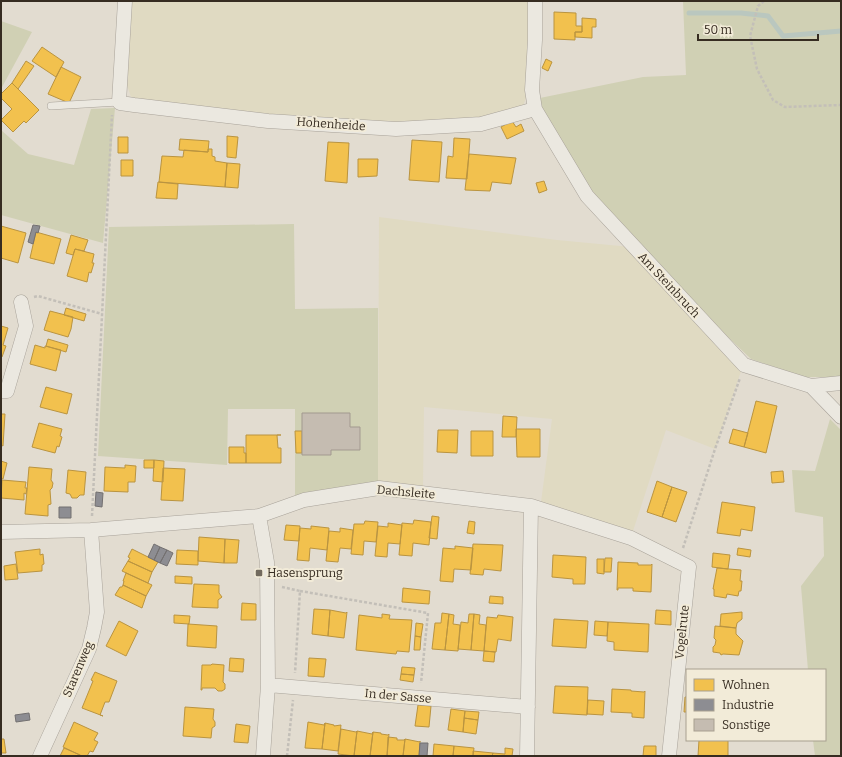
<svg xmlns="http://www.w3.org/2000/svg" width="842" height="757" font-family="Bitter,serif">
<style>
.farmland{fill:#e0dac2}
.green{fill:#d0d0b4}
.homes{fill:#f2c14e;stroke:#ba9440}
.industry{fill:#8d8d92;stroke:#737070}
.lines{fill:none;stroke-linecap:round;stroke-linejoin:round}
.stream{stroke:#bac7bf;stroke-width:5}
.building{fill:#c5bcb1;stroke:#a2998f}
.service-casing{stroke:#a8a299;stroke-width:8}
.minor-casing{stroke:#a8a299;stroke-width:15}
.path{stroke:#c3bfb8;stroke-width:2.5;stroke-dasharray:3 2;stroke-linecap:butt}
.service{stroke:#ebe8e0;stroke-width:7}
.minor{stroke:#ebe8e0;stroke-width:14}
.poi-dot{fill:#726a5e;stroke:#f2ebd8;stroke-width:1.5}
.labels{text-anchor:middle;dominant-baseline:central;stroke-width:4;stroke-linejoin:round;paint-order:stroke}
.street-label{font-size:12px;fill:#362c21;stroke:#f2ebd8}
.poi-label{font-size:12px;fill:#362c21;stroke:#f2ebd8;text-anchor:start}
</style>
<rect width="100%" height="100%" fill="#e2dcd0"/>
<path class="farmland" d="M129,1h403l-3,89 -6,16 -42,16 -84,4 -257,-22 -9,-7 -5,-15z
M379,217l178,23 74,7 111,121 -27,81 -49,-19 -34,104 -91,-32 11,-83 -128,-12 -1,80 -45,-4z"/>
<path class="green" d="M683,1h158v376h-37l-53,-18 -83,-79 -79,-84 -54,-97 108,-22 43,-2z
M1,21l31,11 -31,57z
M115,108l-12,135 -102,-28v-85l27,24 46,11 17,-56z
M294,224l1,85 83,-1v175l-83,13v-87h-67l-1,56 -129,-9 11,-229z
M830,419l11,11v326h-26l-2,-16h12v-70h-17l-7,-84 23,-30 -1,-39 -28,-5 -3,-42 23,1z"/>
<path class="homes" d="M554,12l22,1v13h6v6h-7v8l-21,-1z
M582,18l14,1v8h-4v11l-17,-1v-5h7z
M42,47l22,15 -8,15 -24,-16z
M546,59l6,3 -4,9 -6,-3z
M26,61l8,5 -16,23 -6,-6z
M61,67l20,10 -12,26 -21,-9z
M12,83l27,27 -13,13 -2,-2 -11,11 -12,-12 11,-11 -11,-11v-4z
M512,121l4,6 5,-3 3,7 -17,8 -6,-12z
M227,136l11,1 -2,21 -9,-1z
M118,137h10v16h-10z
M454,138l16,1 -3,40 -21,-1 2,-22 5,1z
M180,139l29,2 -1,11 -29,-2z
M412,140l30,2 -3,40 -30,-2z
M328,142l21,1 -2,40 -22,-2z
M208,149h4v7l3,1v4l12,2 -2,24 -66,-5 3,-26 21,1 1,-7 24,2z
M469,154l47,4 -5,26 -19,-2 -2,9 -25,-1z
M358,159h20l-1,17 -19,1z
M121,160h12v16h-12z
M227,163l13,1 -2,24 -13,-1z
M544,181l3,9 -8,3 -3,-10z
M158,182l20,2 -1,15 -21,-1z
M1,226l25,7 -8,30 -17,-5z
M36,232l25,7 -7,25 -24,-6z
M71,235l17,5 -4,11 -9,-2 -2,6 -7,-2z
M75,249l19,5 -2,9h2l-3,10 -2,-1 -2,10 -20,-6z
M66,308l20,6 -2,7 -20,-6z
M50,311l23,6 -2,12 -3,8 -24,-7z
M1,326l7,2 -5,17 3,1 -4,11h-1z
M48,339l20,6 -2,7 -20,-6z
M35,345l10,3v-2l16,4 -5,21 -26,-7z
M46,387l26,7 -5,20 -27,-7z
M756,401l21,5 -11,47 -22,-6z
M1,414h4l-2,32 -2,-1z
M503,416l14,1 -1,20h-14z
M39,423l23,6 -2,7 2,1 -3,10 -2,-1 -2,7 -23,-6z
M516,429h24v28h-23z
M733,429l15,4 -4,14 -15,-4z
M438,430h20l-1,23 -20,-1z
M295,431h7v22h-6z
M471,431h22v25h-22z
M246,435h35h-4l1,13h3v15h-35z
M229,447h15v6h2v10h-17z
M144,460h10v8h-10z
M154,460l10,1 -1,21 -10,-1z
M1,461l6,2 -4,16 -2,-1z
M125,465l11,1 -1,16h-7v10l-24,-1 1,-24 20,1z
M29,467l23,2 -1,11 2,3 -1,5 -2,2 1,14 -3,1v11l-23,-2z
M163,468l22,1 -2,32 -22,-1z
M68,470l18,2 -2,23h-4l-3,3h-5l-2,-4 -4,-1z
M783,471l1,11 -12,1 -1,-11z
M2,480l24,2 -1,6h2l-1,6 -2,-1v7l-23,-2z
M657,481l15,6 -10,30 -15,-5z
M672,487l15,5 -11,30 -14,-5z
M722,502l33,5 -3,24 -11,-2 -1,7 -23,-3z
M432,516l7,1 -2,22 -8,-1z
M414,520l17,2 -2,23 -16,-2 -1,13 -13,-1 3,-32 11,1z
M365,521l13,1 -2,20 -12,-1 -1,14 -12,-1 3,-30h10z
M469,521l6,1 -1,12 -7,-1z
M388,523l14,2 -2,19 -12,-1 -1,14 -12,-1 3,-30 10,1z
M286,525l14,1 -1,15 -15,-1z
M311,526l18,2 -2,22 -17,-2 -1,13 -12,-1 3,-32 11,1z
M340,528l13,2 -2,19 -11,-1 -2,14 -12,-1 3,-30 11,1z
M199,537l26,2 -1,24 -26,-2z
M225,539l14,1 -2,23h-13z
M473,544l30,1 -2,26 -17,-2 -1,6 -13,-1z
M455,546l18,2 -2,22 -17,-1 -1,13 -13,-1 3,-33 12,1z
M738,548l13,2 -1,7 -13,-2z
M40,549v6l3,-1 1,10 -2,1v6l-24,2 -3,-21z
M132,549l26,13 -6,10 -24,-11 2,-3 -2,-1z
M177,550l21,1v14l-22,-1z
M713,553l17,2 -2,14 -16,-2z
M553,555l33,2 -1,27h-12v-5l-21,-2z
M605,558h7l-1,14h-7z
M597,559h7v15l-7,-1z
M128,561l24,11 -4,11 -26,-12z
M618,562l20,1v2h13l1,-1 -1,28 -18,-1v-3h-15v2h-1z
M16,564l2,15 -13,1 -1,-14z
M717,568l24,2 -1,11h2l-1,10h-2l-1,5 -11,-2 -1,4 -12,-2v-7h-1z
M126,573l26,12 -6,11 -23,-11 1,-4h-1z
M175,576l17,1v7l-17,-1z
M194,584l25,1v8l3,4 -4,3v8l-26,-1z
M123,585l23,11 -4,12 -27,-13 5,-8h2z
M403,588l27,3 -1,13 -27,-2z
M490,596l13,1v7l-14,-1z
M242,603l14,1v16h-15z
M314,609l16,1 -2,26 -16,-2z
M330,610l16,3 1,-1 -3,26 -16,-2z
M656,610l15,1v14l-16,-1z
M742,612v7l-5,4 -1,5 -16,-2 1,-12z
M442,613l7,1 -4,36 -13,-1 3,-26h6z
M382,614l8,1 -1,4 23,1 -3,32 -12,-1 -1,3 -40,-4 3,-35 23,3z
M449,614l5,1 -1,9 7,1 -2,26 -13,-1z
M469,614h5l-3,36 -13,-1 3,-27 7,1z
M474,614l6,1 -1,9 7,1 -2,26 -13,-1z
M174,615l16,1 -1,8 -15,-1z
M498,615l15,2 -2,24 -13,-2 -2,13 -12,-1 3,-34 10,1z
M554,619l34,2 -2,27 -34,-2z
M119,621l19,10 -12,25 -20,-10z
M595,621l13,1 -1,14 -13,-1z
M608,622l41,2 -1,28 -34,-2v-8l-7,-1z
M416,623l7,1 -2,13 -6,-1z
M188,624l29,2 -1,22 -29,-2z
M715,626l21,2v6l7,7 -4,14 -16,-1 -2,1 -1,-2 -7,-1v-5l2,-2 1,-5 -2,-2z
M415,636l6,1 -1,13h-6z
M484,651l11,1 -1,10 -11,-1z
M230,658l14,1 -1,13 -14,-1z
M309,658l17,1 -2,18 -16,-1z
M212,664l12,1 -1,17 2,2v5l-3,2h-4l-3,-3h-13v2h-1l1,-25h9z
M402,667l13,1 -1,7 -13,-1z
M95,672l22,9 -8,21h-4l-5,13 3,1 -21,-8 11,-27 -2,-1z
M401,674l13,1 -1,7 -13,-2z
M555,686l33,1 -1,28 -34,-2z
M612,689l19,1v1l13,1 1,-1 -1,27 -12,-1v-4l-21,-1z
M685,697h2v15h-3z
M588,700l16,1 -1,14 -16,-1z
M418,705l13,1 -2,21 -14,-1z
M185,707l29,2 -1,10 2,3v4l-3,2 -1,10 -28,-2z
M451,709l14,2 -2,21 -15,-2z
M465,711l14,1 -1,8 -14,-2z
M464,718l14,2 -2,14 -13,-2z
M74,722l24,11 -4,7 4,2 -5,10 -3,-1 -3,5h-5l-19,-9z
M308,722l16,3 1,-2 -3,26 -17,-1z
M325,723l9,2v1l7,-1 -3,26 -16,-2z
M236,724l14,2 -2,17 -14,-1z
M341,729l15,3 1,-1 -3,25 -16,-2z
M357,731l15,3 1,-2 -3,24h-16z
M373,732l8,1v1l7,1 1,-1 -2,22h-17z
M388,737l9,1v2h7l1,-1 -2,17h-16z
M1,739h3l2,14h-5z
M405,739l15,3v-1l-1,15h-16z
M699,740h29v16h-30z
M434,744l20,2 -1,10h-20z
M454,746l20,2 -1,8h-20z
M644,746h12v10h-13z
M64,748l16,7 -1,1h-19z
M505,748l8,1 -1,7h-20l1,-3 12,1z
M473,751l20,2 -1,3h-19z"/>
<path class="industry" d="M33,225l7,1 -2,7 -2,-1 -3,12 -5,-2z
M96,492l7,1 -1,14 -7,-1z
M59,507h12v11h-12z
M154,544l6,3 -6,13 -6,-3z
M160,547l7,3 -7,13 -6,-3z
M167,550l6,3 -6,13 -7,-3z
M29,713l1,7 -14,2 -1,-7z
M420,743h8l-1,13h-8z"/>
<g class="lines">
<path class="stream" d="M689,13h52l27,3 15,20 58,-5"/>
</g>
<path class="building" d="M302,413h48v14h10v23h-29v5h-29z"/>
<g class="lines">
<defs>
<path id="service" d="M51,106l68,-4"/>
<path id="minor" d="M125,1l-6,101 1,1 14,2 134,16 128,8 85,-5 54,-15
M535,1v39l-3,50 3,19 52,87 157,169 67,21 30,31
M811,386l30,-3
M1,391h6l19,-65 -5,-24
M259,516l8,46 1,123 -5,71
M1,532l90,-2 168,-14 45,-16 75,-12 152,18 100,32 58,29 -20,189
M268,685l260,22
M40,756l49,-107 5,-21 3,-16 -6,-82
M527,756l4,-250"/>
</defs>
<use href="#service" class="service-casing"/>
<use href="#minor" class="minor-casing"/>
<path class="path" d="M764,1l-6,5 -8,30 7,33 16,31 12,7 56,-2
M34,297l4,-1 64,18
M92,516l20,-401
M683,548l32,-99 25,-71
M282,587l18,4 -5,82
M300,591l128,22 -7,70
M287,756l6,-56"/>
<use href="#service" class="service"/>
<use href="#minor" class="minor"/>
</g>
<rect class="poi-dot" x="255" y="569" width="8" height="8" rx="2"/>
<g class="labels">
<g class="street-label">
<text transform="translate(331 124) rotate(4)">Hohenheide</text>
<text transform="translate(669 285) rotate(47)">Am Steinbruch</text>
<text transform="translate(406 492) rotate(5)">Dachsleite</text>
<text transform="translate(682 632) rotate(-84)">Vogelrute</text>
<text transform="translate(78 669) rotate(-67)">Starenweg</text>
<text transform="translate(398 696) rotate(5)">In der Sasse</text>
</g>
<g class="poi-label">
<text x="267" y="573">Hasensprung</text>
</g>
</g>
<rect width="842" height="757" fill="none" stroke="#362c21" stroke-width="4"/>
<rect x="686" y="669" width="140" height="72" fill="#f2ebd8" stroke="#a79f8f"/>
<rect x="694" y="679" width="20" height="12" fill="#f2c14e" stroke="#a79f8f"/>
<text x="722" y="689" font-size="12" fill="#362c21">Wohnen</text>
<rect x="694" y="699" width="20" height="12" fill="#8d8d92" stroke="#a79f8f"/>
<text x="722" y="709" font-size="12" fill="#362c21">Industrie</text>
<rect x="694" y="719" width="20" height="12" fill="#c5bcb1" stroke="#a79f8f"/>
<text x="722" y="729" font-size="12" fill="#362c21">Sonstige</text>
<path d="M698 34v6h120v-6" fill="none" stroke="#362c21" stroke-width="2"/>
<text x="704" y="34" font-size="12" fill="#362c21" stroke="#f2ebd8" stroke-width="3" paint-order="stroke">50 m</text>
</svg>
